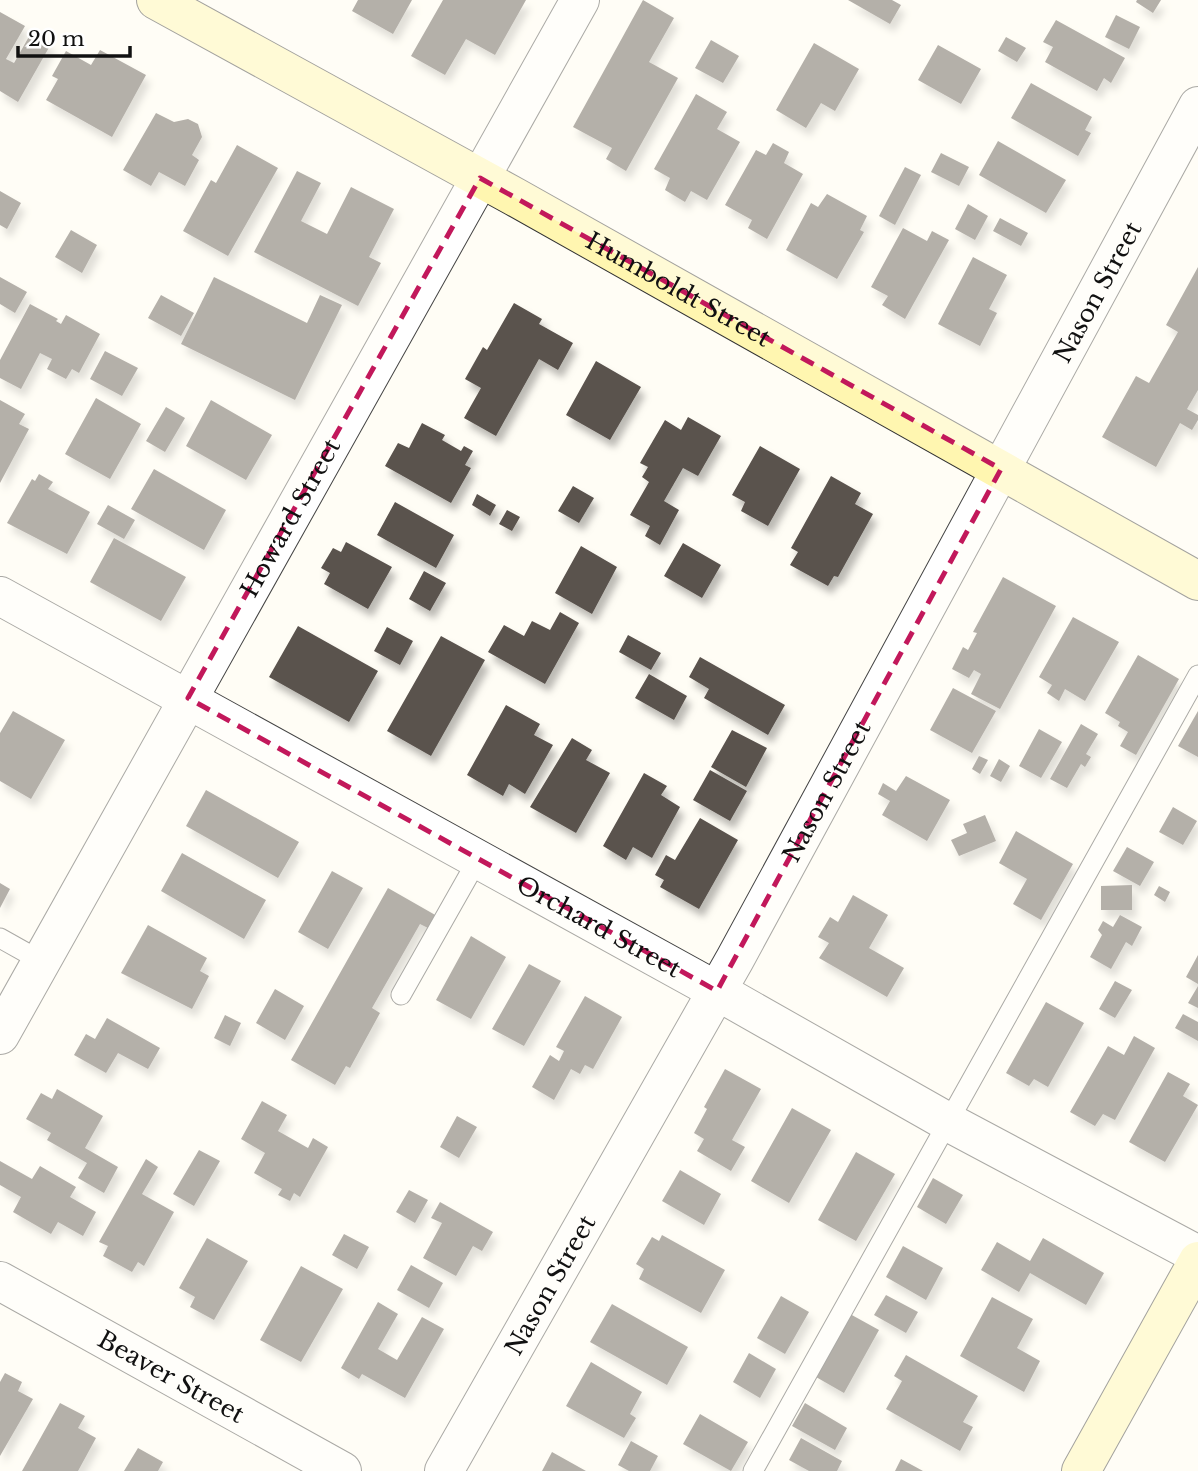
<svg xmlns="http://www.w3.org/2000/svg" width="1198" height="1471" font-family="'Libre Baskerville',serif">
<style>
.building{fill:#5a524d;filter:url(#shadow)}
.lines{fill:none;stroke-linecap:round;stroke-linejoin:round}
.lane-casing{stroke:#444;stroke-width:21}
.street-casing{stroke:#444;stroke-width:40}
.secondary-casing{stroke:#333;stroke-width:40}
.lane{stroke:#fff;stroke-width:19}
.street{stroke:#fff;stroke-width:38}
.secondary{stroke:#fff6b0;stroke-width:38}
.marked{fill:none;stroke:#c2185b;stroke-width:5;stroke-dasharray:14 9;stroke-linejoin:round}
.labels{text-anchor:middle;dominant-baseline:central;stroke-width:7;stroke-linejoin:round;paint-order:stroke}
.street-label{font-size:24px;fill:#111;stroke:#fff}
</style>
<defs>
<filter id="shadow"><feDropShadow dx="4.5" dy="8" stdDeviation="3.5" flood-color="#0004"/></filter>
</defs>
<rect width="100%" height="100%" fill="#fffdf5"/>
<path class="building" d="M358,0h54l-19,34 -41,-23z
M443,0h83l-31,55 -29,-16 -21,36 -34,-19z
M643,0l31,18 -25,44 29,16 -52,93 -20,-12 6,-11 -39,-21z
M848,0h44l9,5 -11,19z
M1137,0h24l-8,13 -17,-11z
M0,12l25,14 -19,33 8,4 17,-30 20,11 -33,58 -18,-11z
M1116,15l24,12 -11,22 -24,-12z
M1056,20l69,38 -14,25 -7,-5 -7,13 -52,-29 8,-15 -10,-5z
M1006,37l20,11 -9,14 -19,-11z
M711,40l28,16 -16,27 -28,-15z
M814,43l45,26 -24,42 -14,-8 -15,25 -30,-18z
M938,45l43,24 -20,35 -43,-24z
M100,50l46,25 -34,62 -66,-37 12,-21 -6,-3 14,-25 25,14z
M1031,83l61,34 -7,13 6,3 -13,23 -67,-38z
M696,94l31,18 -10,17 23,13 -33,58 -16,-9 -6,11 -20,-12 5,-12 -16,-9z
M156,113l18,9 14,-3 10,5 4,13 -10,18 7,5 -14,26 -26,-14 -8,14 -28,-16z
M998,141l68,39 -20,33 -67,-38z
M773,143l16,9 -5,11 19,11 -36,65 -19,-11 4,-8 -27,-15 31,-55 10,5z
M237,145l41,23 -50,88 -45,-25 28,-51 5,3z
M941,153l28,14 -10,19 -28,-14z
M905,167l16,8 -26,50 -16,-9z
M297,171l24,12 -20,38 26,13 24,-47 43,22 -25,48 12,6 -23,43 -104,-54z
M0,191l21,12 -14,26 -7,-4z
M827,194l40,22 -7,14 4,2 -27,47 -51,-29 25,-47 7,4z
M968,204l20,12 -13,24 -20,-11z
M1000,218l28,15 -7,13 -28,-15z
M903,228l24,13 5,-10 17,9 -44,79 -23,-14 6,-9 -17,-9z
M71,230l26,15 -15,28 -27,-16z
M973,257l34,18 -18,34 8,4 -17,33 -42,-22z
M1198,267v123l-11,19 11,6v5l-6,10 -12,-7 -24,44 -54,-30 34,-61 13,7 29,-51 -12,-7z
M0,277l27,15 -12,21 -15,-9z
M214,277l93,46 13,-28 22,10 -47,95 -114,-56z
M161,295l33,18 -13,23 -33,-18z
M514,303l28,16 -3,5 34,19 -15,27 -19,-11 -43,77 -32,-18 17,-30 -16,-9 18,-32 4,3z
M30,304l28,15 -2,2 5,3 5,-9 34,19 -21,39 -7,-4 -6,10 -19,-10 5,-10 -12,-6 -19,36 -21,-11v-18z
M105,351l33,17 -16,28 -32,-17z
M596,361l45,26 -31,53 -44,-25z
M96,398l45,26 -31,55 -45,-25z
M0,400l25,14 -6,10 10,5 -29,54z
M211,400l61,35 -26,45 -60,-34z
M166,407l19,11 -20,34 -19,-11z
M688,417l33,19 -23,40 -15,-8 -19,33 15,9 -19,35 -15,-9 5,-10 -20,-11 19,-33 -7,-5 6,-10 -8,-4 25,-43 16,10z
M422,423l23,12 -3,5 19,11 3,-5 9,5 -8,14 6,3 -20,35 -66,-37 13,-23 11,5z
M760,446l40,23 -32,57 -27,-15 4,-9 -13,-7z
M154,469l72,41 -22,40 -73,-41z
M39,474l14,8 -5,7 42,23 -23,42 -60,-31 25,-44 3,2z
M831,476l30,17 -6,11 18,10 -35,63 -4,-1 -6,10 -38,-21 8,-13 -7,-4z
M573,486l21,12 -15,25 -21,-12z
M477,494l19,11 -6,11 -18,-11z
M395,502l59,33 -18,33 -59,-33z
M108,505l27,15 -11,19 -27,-15z
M507,510l13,7 -8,14 -13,-7z
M114,538l72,39 -25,44 -71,-39z
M346,542l46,25 -24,42 -44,-25 6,-11 -9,-5 12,-20 8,4z
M683,543l38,22 -19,33 -38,-22z
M581,546l36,21 -25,47 -37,-21z
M424,571l22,12 -16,28 -21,-12z
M1003,577l53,29 -56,103 -29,-15 10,-20 -7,-4 -5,8 -17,-9 11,-22 5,3 9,-17 -4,-1z
M560,612l19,11 -34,61 -57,-32 16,-27 20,11 8,-15 18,9z
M1073,617l46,25 -34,59 -20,-12 -6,12 -12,-8 5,-8 -13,-8z
M298,626l80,45 -29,51 -80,-45z
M387,627l26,14 -13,24 -26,-14z
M628,635l33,18 -10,17 -32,-18z
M441,636l44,24 -54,96 -44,-25z
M1138,655l41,24 -43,76 -16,-9 8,-14 -10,-6 2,-4 -15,-9z
M700,657l85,48 -17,30 -64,-37 5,-9 -20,-12z
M649,674l38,22 -13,24 -39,-22z
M953,688l43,23 -24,42 -42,-23z
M506,705l34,19 -6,11 19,10 -28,49 -16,-10 -6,12 -36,-21z
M13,711l52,29 -34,59 -31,-18v-48z
M1198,711v46l-20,-11z
M1081,724l17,10 -12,20 5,3 -6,10 -4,-3 -14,24 -17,-9z
M1039,729l23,13 -21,36 -22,-12z
M732,730l35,18 -21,39 -35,-20z
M572,738l20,12 -6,10 24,13 -34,60 -46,-26z
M979,756l9,4 -8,14 -8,-5z
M999,759l11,7 -9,16 -11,-6z
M710,770l37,21 -17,30 -37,-21z
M644,773l23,13 -6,9 19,12 -28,51 -19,-11 -7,13 -23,-14z
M906,776l44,24 -23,41 -45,-26 8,-14 -12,-7 5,-11 13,8z
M206,790l93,52 -21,36 -92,-52z
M1173,807l24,14 -14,24 -24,-13z
M985,815l11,26 -37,15 -8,-16 16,-7 -4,-9z
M700,818l38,22 -39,69 -39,-22 4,-7 -9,-5 11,-20 9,5z
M1016,831l57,33 -32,56 -28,-16 14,-25 -28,-16z
M1127,847l27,15 -14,24 -27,-15z
M182,853l84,47 -22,39 -83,-48z
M332,871l31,17 -35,61 -30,-17z
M0,883l10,6 -10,19z
M1132,885v25h-31v-24z
M1159,886l11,6 -5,10 -11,-7z
M388,888l49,28 -7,13 -10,-5 -48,84 8,5 -30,55 -4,-2 -11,19 -44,-25z
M853,895l35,20 -19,33 35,20 -17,29 -68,-39 10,-15 -11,-6 12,-20 8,5z
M1120,915l22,12 -10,19 -6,-4 -15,27 -21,-12 12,-22 -4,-5 5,-9 10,6z
M148,925l59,33 -7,13 9,5 -17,33 -71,-36z
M471,936l35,21 -35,62 -35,-19z
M1198,955v29l-12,-7z
M529,964l32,17 -37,65 -32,-17z
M1115,981l17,9 -17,28 -16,-9z
M1198,986v22l-10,-5z
M275,989l29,17 -19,34 -29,-17z
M585,996l37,21 -29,52 -8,-4 -5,9 -9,-5 -17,31 -22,-13 18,-32 9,6 5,-10 -8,-4z
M1046,1002l38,21 -36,64 -14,-8 -5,7 -23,-13z
M1183,1014l15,8v19l-23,-13z
M225,1015l16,8 -11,23 -16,-8z
M107,1018l53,30 -12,21 -30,-16 -12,20 -32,-18 12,-21 9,5z
M1134,1036l21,12 -40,72 -12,-6 -8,12 -25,-14 38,-66 16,9z
M725,1069l36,20 -29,51 13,7 -14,24 -34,-20 7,-12 -10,-6 13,-24 -3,-2z
M1168,1072l22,12 -7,12 15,9 -33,57 -36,-20z
M57,1089l46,27 -18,32 33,19 -14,26 -26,-15 9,-15 -40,-23 4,-7 -25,-14 15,-26 11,6z
M262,1101l25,14 -9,16 30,17 5,-10 15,9 -28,50 -6,-4 -4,8 -12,-6 4,-6 -28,-16 11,-20 -24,-14z
M792,1108l39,22 -42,73 -38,-22z
M457,1116l20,11 -18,31 -19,-11z
M199,1150l21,11 -26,45 -21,-12z
M856,1152l39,22 -39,67 -38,-21z
M146,1159l12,8 -16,27 32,18 -30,54 -6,-4 -6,10 -29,-16 5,-10 -9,-4z
M0,1161l32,18 8,-13 36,21 -6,10 26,15 -13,24 -25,-14 -7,12 -38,-22 8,-15 -21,-12z
M680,1170l41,24 -17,31 -42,-24z
M933,1178l30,17 -17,29 -29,-17z
M409,1190l19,10 -13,23 -19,-11z
M440,1202l53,30 -11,19 -9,-5 -17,30 -33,-18 19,-35 -11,-5z
M344,1234l25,13 -12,22 -25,-14z
M662,1235l63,35 -24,43 -62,-34 5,-10 -8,-5 16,-27 7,4z
M207,1238l41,23 -34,59 -24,-13 5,-10 -16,-9z
M1043,1238l61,35 -18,32 -56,-32 -11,19 -38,-22 16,-28 33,19z
M903,1246l40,22 -17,32 -40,-23z
M411,1265l32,18 -14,25 -32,-18z
M301,1266l42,23 -42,73 -41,-22z
M886,1295l32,17 -12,21 -32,-18z
M781,1296l28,16 -24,42 -28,-16z
M992,1297l41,22 -16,29 23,13 -16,31 -64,-36z
M378,1302l20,12 -20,35 19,11 25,-43 22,12 -39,69 -43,-24 -3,5 -18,-11z
M612,1304l76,43 -21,38 -77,-43z
M850,1314l29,16 -35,63 -28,-16z
M749,1353l27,16 -16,29 -27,-16z
M906,1355l72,41 -15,26 10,5 -13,24 -74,-42 16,-28 -8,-5z
M591,1362l51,30 -12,22 6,4 -12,20 -58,-32z
M5,1373l17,9 -4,9 15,8 -33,57v-74z
M60,1403l25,13 -7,12 18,10 -18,33h-56z
M805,1403l42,25 -12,22 -43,-24z
M700,1414l48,28 -17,29 -48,-27z
M801,1438l41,23 -5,10h-28l-20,-11z
M631,1441l27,15 -8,15h-21l-11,-6z
M138,1448l25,14 -5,9h-34z
M552,1452l34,19h-44z
M901,1459l22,12h-28z"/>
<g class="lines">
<defs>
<path id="lane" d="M0,938l41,23
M401,995l77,-136
M753,1471l445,-796"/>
<g id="street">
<path id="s1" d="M0,596l717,395 231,131 250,133"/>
<path id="s2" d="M0,1035l580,-1035"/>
<path id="s3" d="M0,1281l342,190"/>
<path id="s4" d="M444,1471l291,-512 463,-853"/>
</g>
<g id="secondary">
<path id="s5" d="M156,0l359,197 683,384"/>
<path d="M1081,1471l117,-210"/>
</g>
</defs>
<use href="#lane" class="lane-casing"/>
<use href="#street" class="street-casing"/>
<use href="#secondary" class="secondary-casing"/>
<use href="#lane" class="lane"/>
<use href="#street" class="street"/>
<use href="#secondary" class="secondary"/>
</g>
<path d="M0 0H1198V1471H0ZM480,178l521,291 -284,522 -529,-293z" fill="#fffdf5" fill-opacity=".55" fill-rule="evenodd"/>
<path class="marked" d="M480,178l521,291 -284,522 -529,-293z"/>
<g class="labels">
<g class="street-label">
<text stroke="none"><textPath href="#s5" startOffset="597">Humboldt Street</textPath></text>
<text stroke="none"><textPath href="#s4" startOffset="1348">Nason Street</textPath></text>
<text stroke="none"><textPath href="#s2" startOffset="593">Howard Street</textPath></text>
<text stroke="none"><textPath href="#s4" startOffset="780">Nason Street</textPath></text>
<text stroke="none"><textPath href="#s1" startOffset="684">Orchard Street</textPath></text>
<text stroke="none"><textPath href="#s4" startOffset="214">Nason Street</textPath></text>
<text stroke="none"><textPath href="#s3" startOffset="196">Beaver Street</textPath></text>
</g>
</g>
<path d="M18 46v10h112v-10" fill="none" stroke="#111111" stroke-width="3.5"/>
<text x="28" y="46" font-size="21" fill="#111111" stroke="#ffffff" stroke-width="5" paint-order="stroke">20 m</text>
</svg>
